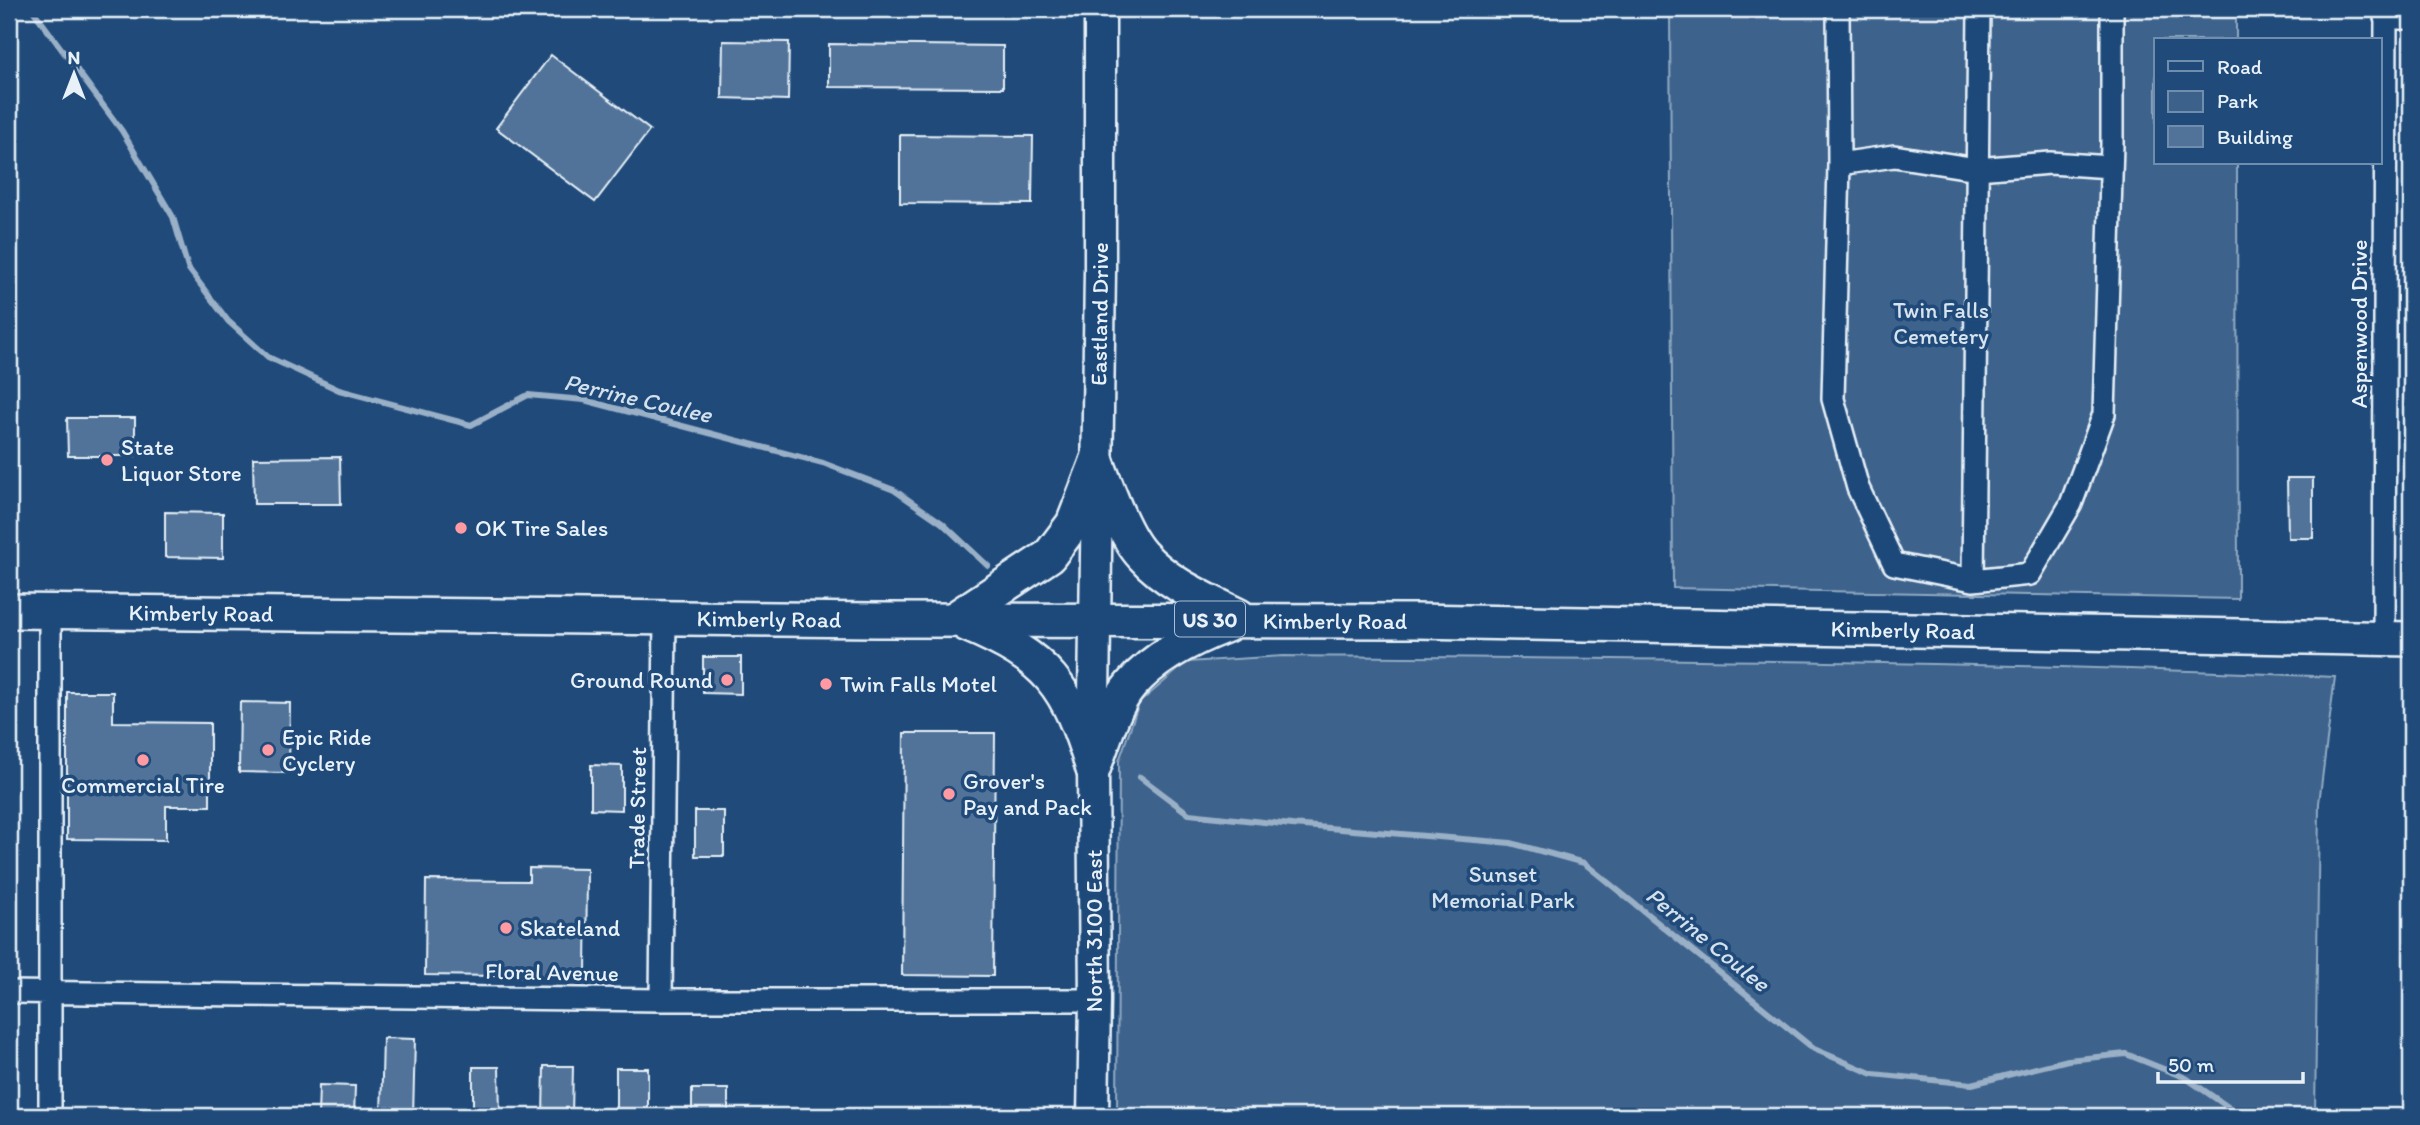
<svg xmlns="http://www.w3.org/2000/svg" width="2420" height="1125" font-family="Itim,sans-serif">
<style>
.green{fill:#3c628c;stroke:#92aac2;stroke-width:2}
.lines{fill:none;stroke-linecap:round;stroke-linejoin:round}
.stream{stroke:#9ab0c7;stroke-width:6}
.building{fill:#517399;stroke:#e8f1f8;stroke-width:2}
.street-casing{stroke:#e8f1f8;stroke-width:26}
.secondary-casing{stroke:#e8f1f8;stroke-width:35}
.primary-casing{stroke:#e8f1f8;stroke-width:38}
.street{stroke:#1f4a7a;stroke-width:21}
.secondary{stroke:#1f4a7a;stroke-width:30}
.primary{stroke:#1f4a7a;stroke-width:33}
.poi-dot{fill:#ff9aa2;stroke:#1f4a7a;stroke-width:2.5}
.labels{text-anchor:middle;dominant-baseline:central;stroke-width:7;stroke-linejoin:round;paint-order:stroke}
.shield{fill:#1f4a7a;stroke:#acbfd2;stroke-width:2}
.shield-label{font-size:21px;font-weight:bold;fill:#e8f1f8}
.park-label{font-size:23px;fill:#d7e3ed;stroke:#1f4a7a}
.street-label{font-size:23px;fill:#e8f1f8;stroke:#1f4a7a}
.poi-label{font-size:23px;fill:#e8f1f8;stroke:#1f4a7a;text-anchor:start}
.water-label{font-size:24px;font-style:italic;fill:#d4e1ec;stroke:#1f4a7a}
</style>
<rect width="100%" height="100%" fill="#1f4a7a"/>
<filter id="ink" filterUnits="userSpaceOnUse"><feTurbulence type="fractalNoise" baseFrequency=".0143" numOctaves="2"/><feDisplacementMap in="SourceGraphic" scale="14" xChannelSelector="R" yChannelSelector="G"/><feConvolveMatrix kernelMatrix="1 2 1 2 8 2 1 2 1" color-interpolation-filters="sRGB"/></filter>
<g filter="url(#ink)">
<path class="green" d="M1670,9h566v31h-80v123h81l1,436 -565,-11z
M1284,656c350,3 701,5 1051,21l-16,126 -4,313h-1198l2,-355 20,-58 48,-41z"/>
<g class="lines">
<path class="stream" d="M32,9l90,122 51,86 15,51 40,53 40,36 71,33 132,35 57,-30 56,5 239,63 71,27 48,33 46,43
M1140,777l49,37 103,11 219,18 73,20 230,186 59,25 99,10 96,-24 58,-6 60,24 55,38"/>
</g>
<path class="building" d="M723,41l66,1 -1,58 -66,-2z
M829,44l174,2v42l-174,-1z
M551,55l99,75 -55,72 -99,-74z
M900,135l133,1 -1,68 -132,-1z
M67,418h68v38h-67z
M340,457l1,47h-87l-1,-46z
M2287,478h26v60h-25z
M165,512l58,1v45l-58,-1z
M703,657h38v37l-38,-1z
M67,692h46v30l97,1v83h-44v34l-99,-1z
M240,702l50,1 -1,70 -50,-1z
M904,733h91l-2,243 -91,-1z
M591,765l31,1v44l-31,-1z
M695,811h29v45h-29z
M529,868l58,1 -1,108 -161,-2 1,-95 103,1z
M383,1038l32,1 -2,77h-32z
M544,1066h29l-1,50h-29z
M473,1067h26l1,49h-27z
M616,1068h32v48h-32z
M319,1085l36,1 -1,30h-36z
M692,1089h36v27h-36z"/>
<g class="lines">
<defs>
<path id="street" d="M1838,9l1,155 -6,235 25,89 36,76 79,16 57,-6 41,-70 33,-90 8,-270v-135
M2385,18h26
M1839,164l55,-8 83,13 73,-6 61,4
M1973,580l6,-571
M2384,639l2,-630
M9,992l652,8h434
M661,1000l4,-382
M50,1116v-505"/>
<g id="secondary">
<path id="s1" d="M1093,1116l2,-116 -2,-231 7,-498v-262"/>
</g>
<g id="primary">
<path d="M1097,462c10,26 27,74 45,93 26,29 63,44 97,61"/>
<path id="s2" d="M9,611l867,9 539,1 996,18"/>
<path d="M954,619l95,-63 24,-32 24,-62"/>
<path d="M966,624c83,35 101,60 127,145"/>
<path d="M1093,769c11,-27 19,-62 38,-84 24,-29 62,-47 96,-60"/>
</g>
</defs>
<use href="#street" class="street-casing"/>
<use href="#secondary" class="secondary-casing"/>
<use href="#primary" class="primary-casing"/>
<use href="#street" class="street"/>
<use href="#secondary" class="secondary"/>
<use href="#primary" class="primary"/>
</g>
</g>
<g class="poi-dot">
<circle cx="107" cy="460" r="7"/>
<circle cx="461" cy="528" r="7"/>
<circle cx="727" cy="680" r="7"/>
<circle cx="826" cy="684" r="7"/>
<circle cx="268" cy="750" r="7"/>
<circle cx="143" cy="760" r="7"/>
<circle cx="949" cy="794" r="7"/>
<circle cx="506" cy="928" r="7"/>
</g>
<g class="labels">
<rect class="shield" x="1175" y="601.5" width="70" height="35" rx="5"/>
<g class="shield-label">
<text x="1210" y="619">US 30</text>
</g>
<g class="park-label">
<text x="1941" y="310">Twin Falls<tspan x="1941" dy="26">Cemetery</tspan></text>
<text x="1503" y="874">Sunset<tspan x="1503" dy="26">Memorial Park</tspan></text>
</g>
<g class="street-label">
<text stroke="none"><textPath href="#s1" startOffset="802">Eastland Drive</textPath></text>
<text transform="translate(2359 324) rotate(-90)">Aspenwood Drive</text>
<text stroke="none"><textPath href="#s2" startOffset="192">Kimberly Road</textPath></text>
<text stroke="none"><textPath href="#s2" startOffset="760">Kimberly Road</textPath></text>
<text stroke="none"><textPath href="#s2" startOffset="1326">Kimberly Road</textPath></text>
<text stroke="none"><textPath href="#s2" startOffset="1894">Kimberly Road</textPath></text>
<text transform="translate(637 808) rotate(-89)">Trade Street</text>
<text transform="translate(1094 931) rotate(-90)">North 3100 East</text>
<text transform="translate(552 972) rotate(1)">Floral Avenue</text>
</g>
<g class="poi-label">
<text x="121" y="447">State<tspan x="121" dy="26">Liquor Store</tspan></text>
<text x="475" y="528">OK Tire Sales</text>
<text x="713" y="680" text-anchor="end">Ground Round</text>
<text x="840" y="684">Twin Falls Motel</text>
<text x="282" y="737">Epic Ride<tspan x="282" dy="26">Cyclery</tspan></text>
<text x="963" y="781">Grover's<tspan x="963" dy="26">Pay and Pack</tspan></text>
<text x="143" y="785" text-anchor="middle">Commercial Tire</text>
<text x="520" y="928">Skateland</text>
</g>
<g class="water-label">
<text transform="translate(638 398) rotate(13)">Perrine Coulee</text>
<text transform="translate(1708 939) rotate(39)">Perrine Coulee</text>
</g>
</g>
<rect width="2420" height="1125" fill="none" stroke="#1f4a7a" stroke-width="35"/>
<rect x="18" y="18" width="2385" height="1090" fill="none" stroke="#e8f1f8" stroke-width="2.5" filter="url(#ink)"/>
<rect x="2154" y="38" width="228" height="126" fill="#1f4a7a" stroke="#6f8dac" stroke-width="2"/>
<rect x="2168" y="61" width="35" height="10" fill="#1f4a7a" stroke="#6f8dac" stroke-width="2"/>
<text x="2217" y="74" font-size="21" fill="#e8f1f8">Road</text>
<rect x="2168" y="91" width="35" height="21" fill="#3c628c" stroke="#6f8dac" stroke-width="2"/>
<text x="2217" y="108" font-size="21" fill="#e8f1f8">Park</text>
<rect x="2168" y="126" width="35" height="21" fill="#517399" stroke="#6f8dac" stroke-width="2"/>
<text x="2217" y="144" font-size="21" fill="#e8f1f8">Building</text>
<g transform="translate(74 74)" stroke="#1f4a7a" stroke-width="5" paint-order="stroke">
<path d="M0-5L12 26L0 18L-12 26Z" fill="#e8f1f8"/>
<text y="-10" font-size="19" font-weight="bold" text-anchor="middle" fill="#e8f1f8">N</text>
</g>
<path d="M2158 1072v10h145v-10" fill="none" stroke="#e8f1f8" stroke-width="3.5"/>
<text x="2168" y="1072" font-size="21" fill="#e8f1f8" stroke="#1f4a7a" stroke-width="5" paint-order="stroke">50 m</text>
</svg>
